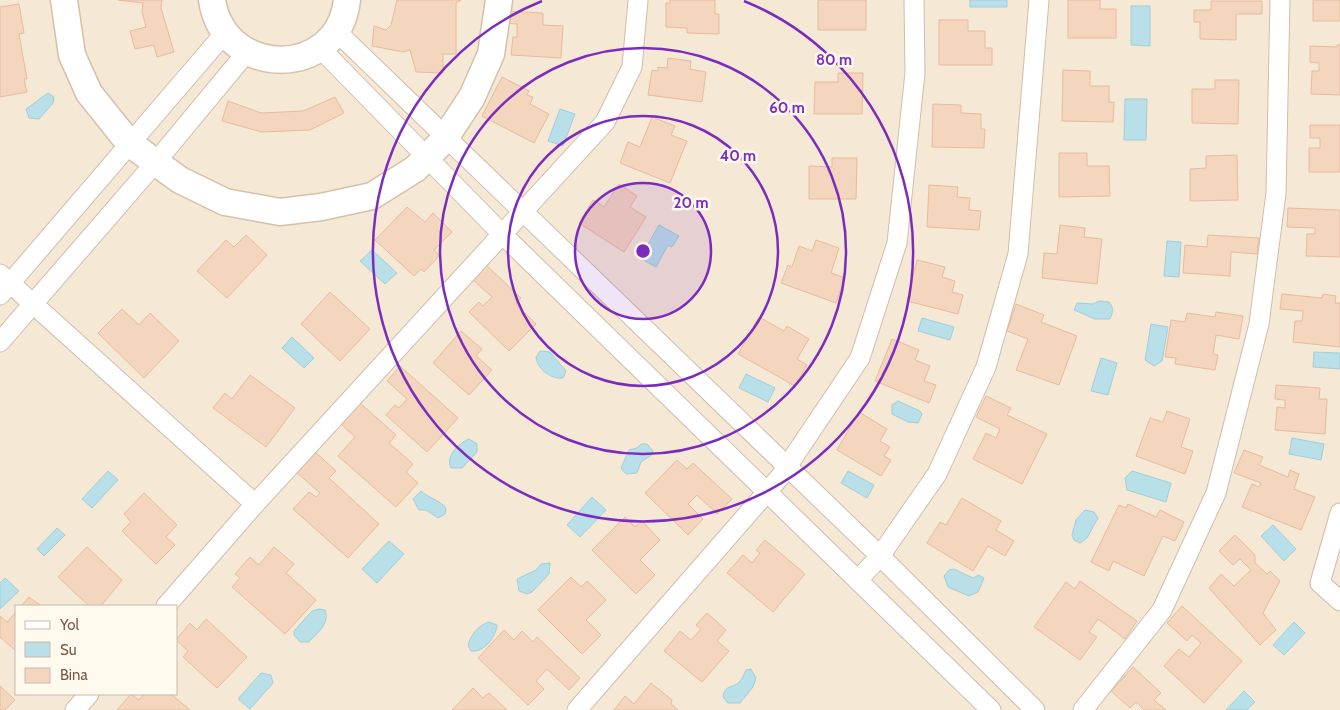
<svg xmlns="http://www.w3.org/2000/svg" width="1340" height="710" font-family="Cabin,sans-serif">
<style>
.residential{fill:#f5e8d4;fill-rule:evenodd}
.water{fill:#b9dfe8;stroke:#9fcfda}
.building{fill:#f4d5bd;stroke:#e7bc9c}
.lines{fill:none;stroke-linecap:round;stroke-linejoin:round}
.street-casing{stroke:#d0bdab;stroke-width:21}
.secondary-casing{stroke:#d5c0ab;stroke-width:29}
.street{stroke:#fff;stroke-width:19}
.secondary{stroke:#fff;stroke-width:26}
.ring{fill:none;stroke:#7b2cbf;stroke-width:2.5}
.centre{fill:#7b2cbf;stroke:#fff9ee;stroke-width:2.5}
.ring-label{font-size:15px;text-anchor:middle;font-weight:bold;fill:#7b2cbf;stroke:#fff9ee;stroke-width:5;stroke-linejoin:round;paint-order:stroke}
</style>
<rect width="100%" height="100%" fill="#fdf5e6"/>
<path class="residential" d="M0,0h1340v710h-1340zM16,606h160v88h-160z"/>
<path class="water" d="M970,0h37v7h-37z
M1131,6h19v40l-19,-1z
M48,93l6,4 -1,6 -14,16 -10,-1 -3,-9z
M1125,99h22l-1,41h-22z
M560,109l15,5 -12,32 -15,-5z
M659,225l20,11 -7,11 -4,-2 -12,22 -16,-9z
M1167,241l14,1 -2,35 -15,-1z
M372,250l25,23 -12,11 -25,-23z
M1099,301l10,1c5,6 4,10 1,17h-15l-21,-9 3,-7 16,1z
M922,318l32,9 -4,13 -32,-9z
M1151,324l17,3 -6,34 -8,5 -9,-6z
M292,337l22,21 -10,10 -22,-20z
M540,351l10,1 16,19 -3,7c-11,2 -26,-9 -27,-21z
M1314,352l26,1v16l-27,-2z
M1101,358l16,5 -9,32 -17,-4z
M746,374l29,14 -7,14 -29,-14z
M898,401l22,10 2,3 -4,9 -10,-1 -16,-8v-9z
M1292,438l32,6 -3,16 -32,-6z
M469,439l8,5v8l-15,16h-11c-6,-12 8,-25 18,-29z
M641,444h6l6,7v3l-12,8 -4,11 -11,1 -5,-6 8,-18 8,-2z
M108,471l10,9 -26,28 -10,-9z
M848,471l26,14 -7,13 -26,-15z
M1132,471l39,12 -5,19 -39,-12 -2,-12z
M421,491c8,7 18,9 25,17l-1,6 -7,4 -12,-8h-7l-6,-11z
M592,497l14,13 -26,27 -13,-12z
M1085,510l9,2 4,6 -11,20 -7,5 -6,-3 -2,-5 4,-15z
M1273,525l23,24 -12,12 -23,-25z
M57,528l8,7 -21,21 -7,-7z
M389,541l15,13 -27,29 -15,-14z
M550,563l-1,11 -17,18 -5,2 -8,-3 -2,-12 19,-9 5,-6z
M954,569l19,9 6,-3 5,3 -6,14 -9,4 -21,-9 -4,-11 5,-6z
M5,578l14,13 -19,18v-26z
M320,609l5,1c5,14 -8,23 -16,32h-9l-6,-7v-4l18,-20z
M489,622l8,3c-1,12 -13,28 -26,26l-3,-5c2,-11 11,-21 21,-24z
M1294,622l11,11 -21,22 -11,-10z
M751,669l5,9 -3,9 -13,16h-12l-5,-6c1,-13 11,-8 17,-16 3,-3 4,-7 6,-11z
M261,673l10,2 2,8 -23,26 -12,-10z
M1244,691l11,11 -8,8h-21z"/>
<path class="building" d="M118,0h44l-1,8 13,44 -17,5 -3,-12 -19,4 -5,-18 16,-4 -4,-15 1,-9z
M397,0h64l-5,3v51h-13v19l-27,-1 -6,-22 -7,2 -31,-6 2,-20 12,4 5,-5z
M670,0h45v14h4v20l-32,-1v-5l-21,-1v-24h4z
M818,0h48v30h-48z
M1068,0h32v9h16v29h-48z
M1313,0h27v21h-27z
M1211,1h51v13h-26v26l-36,-1v-17h-6v-12h17z
M19,4l5,29 -5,1 8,45h-3l3,13 -27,5v-90z
M503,11l40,2v12l20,1 -2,32 -50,-3 2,-18h4v-13l-15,-1z
M939,20h29v11h17v17h7v17h-53z
M1337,45h3v50l-29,-1 1,-23h7v-8l-9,-1v-16l27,1z
M668,58l23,3 -1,8 16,3 -4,30 -54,-7 4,-25 6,1v-4l9,1z
M1063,70l27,1v15h19v16h5l-1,20 -51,-1z
M838,73h25l-1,41h-48l1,-32h23z
M502,77l27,14 -2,4 6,2 -3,7 19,10 -15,29 -52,-27z
M1215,80h24l-1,44 -46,-1v-34h23z
M335,97l9,16 -34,17 -48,2 -40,-11 6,-20 33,12 42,-2z
M933,104l28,1v8l20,1v15h4l-1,19 -52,-1z
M652,117l23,9 -4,9 16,6 -17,42 -50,-20 8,-21 12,5z
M1310,125h30v47h-31v-24h11v-10h-10z
M1059,153h28v13h22l1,30 -51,1z
M1237,155l1,45 -48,1v-32l16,-1v-12z
M832,158h25l-1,41h-47v-33l23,1z
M619,184l18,12 -7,11 16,10 -22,35 -45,-29 14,-23 11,7z
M929,185l29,2 -1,10 13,1 -1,12 12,1 -2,19 -52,-3z
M407,207l18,15 8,-9 19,19 -18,18 5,6 -15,16 -3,-3 -7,7 -39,-36z
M1288,208l52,2v47l-34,-1 1,-22h8v-6l-28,-1z
M1060,225l25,3 -1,9 18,2 -5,45 -55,-6 2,-25 13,1z
M246,235l21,20 -40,43 -30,-27 29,-31 8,7z
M1208,235l51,3 -2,16 -26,-2 -1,24 -47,-3 2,-28 22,2z
M816,240l23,8 -8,25 14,5 -9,25 -55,-20 7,-18 4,2 7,-21 13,5z
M917,260l28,7 -3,10 13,4 -3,11 11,3 -5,19 -51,-13z
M485,264l36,34 -5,6 20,20 -27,27 -40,-39 10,-10 4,4 9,-9 -21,-19z
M330,292l40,37 -30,32 -39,-37z
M1282,294l40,4 1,-4 13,2 -1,7h5v44l-47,-5 2,-21h7l1,-10 -23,-2z
M1016,304l28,11 -3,7 36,14 -18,49 -43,-15 12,-31 -21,-8z
M122,309l17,16 11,-12 29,28 -35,37 -46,-45z
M1216,312l27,4 -4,23 -23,-4 -3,19 5,1 -3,15 -40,-6 1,-6 -11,-1 6,-37 14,2 2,-9 28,4z
M759,317l25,14 3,-5 22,13 -12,20 10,6 -12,21 -57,-32z
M461,331l21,18 -6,7 16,14 -23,25 -36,-32z
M892,339l27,11 -4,10 15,6 -6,15 12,4 -7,18 -54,-22z
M400,366l58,52 -31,34 -41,-37 9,-10 4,3 8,-9 -20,-18z
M250,375l45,33 -29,39 -53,-39 12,-15 7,6z
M1276,385l44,3 -1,11h8l-2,35 -50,-4 2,-23 8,1v-8l-10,-1z
M986,396l25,12 -4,7 40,19 -25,50 -49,-25 13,-26 10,5 4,-9 -24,-12z
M360,403l36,32 -7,8 24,21 -7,8 12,11 -22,24 -58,-51 17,-19 -14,-13z
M1167,411l23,8 -9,28 12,4 -8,23 -49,-18 14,-38 13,4z
M859,412l28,17 -7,12 10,6 -6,9 7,4 -10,16 -44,-26z
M313,450l23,21 -7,7 50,46 -31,34 -55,-49 16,-17 7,5 4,-4 -25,-22z
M1244,450l19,7 -4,8 29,12 2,-7 9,4 -5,15 21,8 -14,33 -59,-23 10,-23 7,3 2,-4 -27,-10z
M677,460l10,9 6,-6 39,36 -15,15 -20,-19 -9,9 15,15 -15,16 -43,-42z
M144,493l33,32 -11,12 9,8 -19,19 -34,-33 9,-9 -7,-8z
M962,498l39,23 -5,9 18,11 -9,15 -17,-10 -15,25 -46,-28 13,-21 6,3z
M1128,504l28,13 4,-7 24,12 -9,19 -12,-5 -19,40 -31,-15 -4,10 -18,-9 28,-57 7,3z
M625,517l10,10 7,-6 18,19 -20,20 15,15 -19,19 -44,-44z
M1235,535l20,20v8l12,11 3,-3 10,10 -17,32 13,17 -16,15 -51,-57 12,-14 13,12 17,-16 -11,-11 -7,6 -14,-14z
M765,540l40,34 -32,38 -46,-39 16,-18 9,8 8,-10 -4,-3z
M87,547l35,33 -21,26h-12l-31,-29z
M274,547l20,17 -8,9 30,27 -31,34 -53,-47 8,-9 -5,-4 15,-17 9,8z
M571,577l10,10 6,-6 19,19 -20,20 15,15 -19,19 -44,-44z
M1080,581l57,40 -12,18 -27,-20 -9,13 8,5 -17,23 -46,-33 32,-45 9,7z
M29,597l12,9h-20z
M1182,606l60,55 -38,42 -40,-37 15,-17 10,8 12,-14 -9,-8 -5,6 -20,-18z
M16,612v39l-16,-14v-21l7,6z
M707,613l19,17 -9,11 12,10 -27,31 -38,-31 16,-20 11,9 10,-11 -5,-4z
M206,619l41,38 -30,31 -34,-31 5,-6 -12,-11 14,-17 7,7z
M504,630l10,10 8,-9 11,11 4,-5 43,41 -11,12 -22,-21 -11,12 8,8 -16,16 -50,-47z
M1133,667l28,26 -7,7 12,10h-22l-8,-8 -6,6 -19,-17z
M651,683l21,17 -1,4 7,6h-64l11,-14 9,8z
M0,686l15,14 -10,10h-5z
M473,688l10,10 6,-5 18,17h-55z
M131,694l8,6 5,-6h27l19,16h-73z"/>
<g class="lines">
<defs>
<path id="street" d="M336,31l544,525 155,154
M320,48l183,187 488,475
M0,274l255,230
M0,295l224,-261
M0,342l155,-179 92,-111
M1340,513l-20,70 20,18
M858,580l22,-24 57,-82 49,-107 32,-113 21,-254
M166,606l89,-102 350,-382 27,-55 6,-67
M75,710l14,-16
M577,710l203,-233 80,-119 37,-115 18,-170 -1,-73
M1083,710l79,-100 54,-117 43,-169 17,-131 4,-193"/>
<path id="secondary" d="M64,0l8,55 17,38 40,50 51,37 45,22 55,10 41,-5 51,-11 43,-27 28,-28 29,-44 19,-43 8,-54
M212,0c12,79 126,80 135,0"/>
</defs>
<use href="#street" class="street-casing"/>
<use href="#secondary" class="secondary-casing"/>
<use href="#street" class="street"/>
<use href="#secondary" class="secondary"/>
</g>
<circle cx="643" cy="251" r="68" fill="#7b2cbf" fill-opacity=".12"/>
<g class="ring">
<circle cx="643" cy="251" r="68"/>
<circle cx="643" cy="251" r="135"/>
<circle cx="643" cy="251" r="203"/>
<path d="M744 1A270 270 0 1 1 542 1"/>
</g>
<circle cx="643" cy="251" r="8" class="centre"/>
<g class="ring-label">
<text x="834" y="65">80 m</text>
<text x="787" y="113">60 m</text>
<text x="738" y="161">40 m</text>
<text x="691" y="208">20 m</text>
</g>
<rect x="15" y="605" width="162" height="90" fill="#fff9ee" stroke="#c9baac"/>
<rect x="25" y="621" width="25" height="8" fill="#ffffff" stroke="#c9baac"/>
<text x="60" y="630" font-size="15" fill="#785c49">Yol</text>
<rect x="25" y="642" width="25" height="15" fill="#b9dfe8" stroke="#c9baac"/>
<text x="60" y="655" font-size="15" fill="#785c49">Su</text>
<rect x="25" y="668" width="25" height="15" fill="#f4d5bd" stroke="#c9baac"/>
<text x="60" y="680" font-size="15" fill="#785c49">Bina</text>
</svg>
